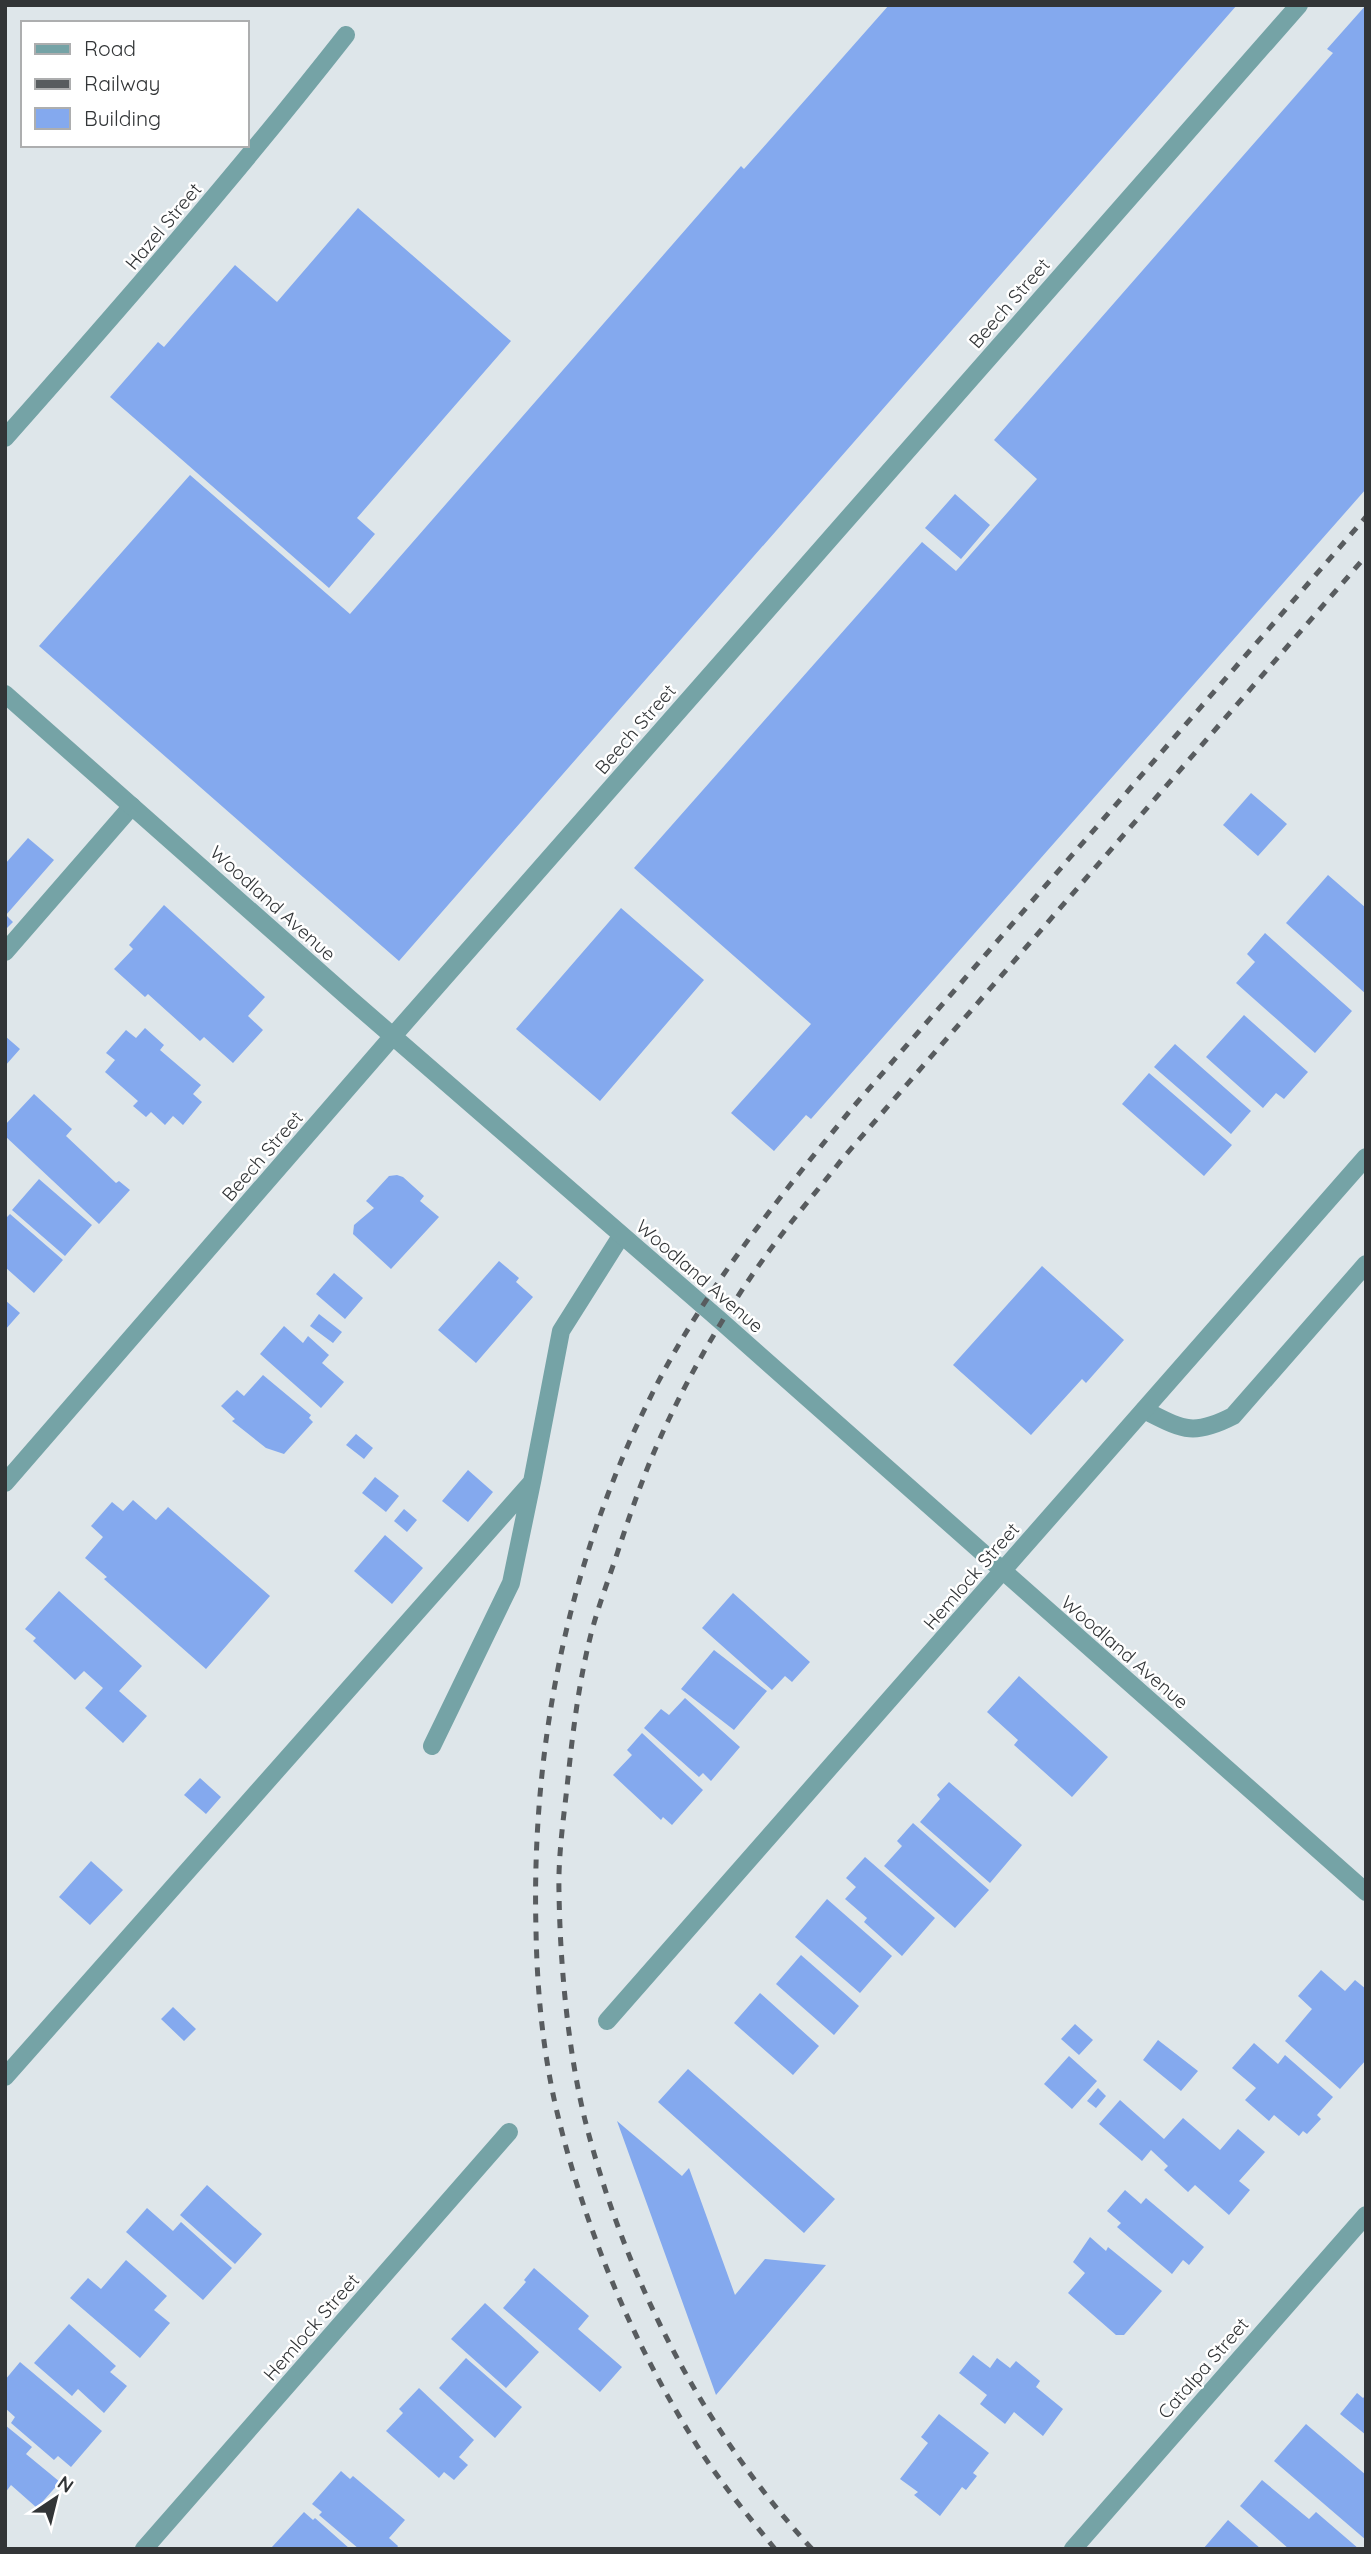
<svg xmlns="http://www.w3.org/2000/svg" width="1371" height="2554" font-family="Quicksand,sans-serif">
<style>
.building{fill:#84a9ee}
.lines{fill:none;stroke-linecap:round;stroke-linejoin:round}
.service{stroke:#75a3a6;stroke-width:18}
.minor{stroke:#75a3a6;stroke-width:18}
.rail{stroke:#585c5f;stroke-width:5;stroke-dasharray:9 9;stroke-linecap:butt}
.labels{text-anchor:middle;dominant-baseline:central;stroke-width:5;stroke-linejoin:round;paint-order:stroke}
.street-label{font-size:19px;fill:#323537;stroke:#fff}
</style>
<rect width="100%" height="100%" fill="#dee6ea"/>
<path class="building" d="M889,5h348l-838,956 -360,-315 151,-171 160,139 391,-448 3,3z
M1366,5v484l-555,630 -5,-4 -32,36 -43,-38 80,-89 -177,-156 288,-326 34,29 81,-92 -43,-39 339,-387 -6,-4z
M358,208l153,133 -154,177 18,16 -46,54 -219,-191 48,-55 6,5 71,-82 42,37z
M955,494l35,31 -29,34 -36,-31z
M1251,793l36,31 -29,32 -35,-31z
M28,838l26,22 -48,55 7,7 -8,8v-66z
M1328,875l38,33v86l-80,-71z
M164,905l101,92 -17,19 15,14 -30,33 -29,-26 -4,4 -52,-47 -3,3 -31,-28 19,-20 -4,-4z
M621,908l83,72 -104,121 -84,-72z
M1265,933l87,78 -37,42 -79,-70 19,-21 -8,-8z
M1244,1015l64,57 -24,27 -8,-6 -13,15 -57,-51z
M145,1028l19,17 -4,5 41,35 -8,9 9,8 -19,23 -10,-9 -8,9 -14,-13 -5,5 -13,-11 5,-5 -33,-29 10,-12 -9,-7 20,-23 10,8z
M5,1036l15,13 -15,17z
M1175,1044l76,67 -20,23 -77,-67z
M1149,1073l83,72 -28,31 -82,-72z
M34,1094l38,35 -6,7 50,47 3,-2 11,9 -31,34 -94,-88v-11z
M397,1175l6,2 21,19 -4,5 19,16 -48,52 -38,-35 1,-9 20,-17 -8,-7 23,-25z
M39,1179l53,46 -27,31 -53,-46z
M10,1214l53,46 -29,33 -29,-26v-51l2,1z
M499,1261l20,17 -3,4 17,15 -57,66 -38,-33z
M1042,1266l82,74 -38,43 -4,-4 -51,56 -78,-70z
M334,1273l29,25 -18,21 -29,-25z
M5,1300l15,13 -15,17z
M319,1314l23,18 -9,11 -23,-17z
M284,1326l19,17 5,-7 21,19 -7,8 22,19 -23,26 -61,-54z
M263,1375l48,40 -2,3 4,4 -29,32 -18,-6 -34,-27 3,-2 -14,-13 16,-16 7,6z
M356,1434l17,14 -9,11 -18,-14z
M468,1470l25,22 -25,30 -26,-21z
M375,1477l24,19 -13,16 -24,-19z
M133,1500l23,20 12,-13 102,89 -64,73 -102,-90 3,-2 -22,-19 18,-21 -12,-11 21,-24 11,9z
M404,1509l13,11 -10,12 -13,-11z
M385,1535l38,33 -31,36 -38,-33z
M59,1591l83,75 -23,25 28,25 -24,27 -38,-35 18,-20 -19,-17 -9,9 -42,-39 3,-3 -11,-9z
M733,1593l77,69 -18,20 -7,-6 -13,14 -70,-62z
M714,1650l53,41 -33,39 -53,-41z
M1019,1676l89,81 -36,40 -58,-52 4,-5 -31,-28z
M685,1698l55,49 -29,34 -8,-8 -4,4 -55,-49 17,-19 8,6z
M642,1733l61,57 -31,35 -9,-8 -2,3 -48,-45 19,-20 -5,-5z
M200,1778l21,19 -15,17 -22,-19z
M949,1782l73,63 -32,38 -70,-61 20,-23 -3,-4z
M913,1823l76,67 -34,38 -71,-62 18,-20 -5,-5z
M865,1857l70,61 -33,38 -38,-34 3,-4 -22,-19 11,-12 -10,-9z
M91,1861l32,29 -33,35 -31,-28z
M827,1899l65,57 -32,37 -65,-56z
M801,1955l58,51 -25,29 -58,-51z
M1321,1970l24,21 10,-11 11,9v71l-26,29 -55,-48 27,-32 -14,-13z
M760,1993l59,53 -26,29 -59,-52z
M173,2007l23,22 -12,12 -23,-22z
M1075,2024l18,16 -14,15 -18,-16z
M1158,2040l40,31 -17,20 -38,-31z
M1254,2043l24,21 7,-9 48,42 -16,18 4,4 -14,15 -4,-3 -4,5 -25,-21 -5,6 -24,-21 11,-12 -24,-20z
M1069,2056l28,25 -25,28 -28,-25z
M688,2069l147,130 -31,34 -146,-131z
M1098,2088l8,8 -10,12 -9,-7z
M1120,2100l44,39 19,-21 37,32 18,-21 27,23 -26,29 11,9 -21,25 -34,-30 -7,7 -24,-22 4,-4 -17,-16 -9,11 -43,-37z
M617,2121l65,55 7,-8 46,127 30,-36 61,6 -110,130z
M207,2185l55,49 -27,30 -55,-49z
M1125,2190l16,14 5,-6 58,49 -15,18 -6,-5 -11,14 -55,-47 4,-4 -14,-12z
M147,2208l26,23 8,-9 51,46 -29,32 -77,-68z
M1090,2237l16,14 2,-4 54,44 -38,44h-8l-48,-42 17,-20 -12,-11z
M126,2260l41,36 -13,14 16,13 -30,35 -70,-60 18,-20 13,11z
M534,2268l55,48 -11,13 44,38 -22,25 -97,-84 23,-26 -2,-2z
M485,2303l54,49 -33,36 -55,-49z
M69,2324l47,42 -6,6 17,14 -23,27 -26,-24 -6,7 -38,-33z
M973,2355l17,13 7,-10 13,10 6,-7 24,20 -4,6 27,22 -20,27 -29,-24 -9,12 -25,-20 7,-9 -28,-22z
M466,2358l56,49 -27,31 -56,-50z
M20,2362l82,69 -31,36 -13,-11 -4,4 -43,-37 4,-6 -10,-9v-28z
M419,2388l55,52 -15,17 9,8 -14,15 -10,-8 -5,6 -53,-47 17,-18 -4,-4z
M1357,2393l6,5 3,-3v40l-26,-21z
M939,2414l50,39 -16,20 4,3 -11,14 -4,-3 -22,29 -26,-21 4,-3 -18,-13 28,-36 -7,-6z
M1306,2424l60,51v65l-92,-79z
M5,2425l27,22 -6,7 34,28 -23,26 -26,-23 -6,8z
M341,2471l9,8 3,-3 52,44 -16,18 9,8 -2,3h-37l-40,-34 3,-3 -10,-8z
M1262,2480l47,39 7,-7 43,37h-70l-49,-43z
M304,2512l9,8 2,-2 35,31h-76l-2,-2z
M1228,2520l33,29h-58z"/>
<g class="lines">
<path class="service" d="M5,952l127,-146
M1144,1410c38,19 48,27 89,6l133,-152
M432,1746l79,-163 21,-101
M5,2077l527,-595 29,-151 60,-95"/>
<path class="minor" d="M5,438c117,-132 232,-264 341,-403
M5,694l345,305 372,323 644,570
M5,1483l388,-447 906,-1031
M607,2021l759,-864
M144,2549l365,-417
M1073,2549l293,-334"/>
<path class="rail" d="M775,2549c-30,-37 -61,-74 -85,-115 -61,-99 -106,-209 -133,-322 -14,-59 -20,-121 -21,-182 -5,-186 33,-372 117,-538 53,-105 127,-196 201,-286l512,-589
M812,2549c-110,-120 -187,-271 -227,-429 -17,-69 -25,-156 -26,-228 -1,-38 5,-76 9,-114 5,-48 11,-97 23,-144 7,-27 17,-53 26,-80 15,-46 31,-92 52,-135 27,-57 61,-114 98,-165 24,-33 51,-64 76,-96l523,-602"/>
</g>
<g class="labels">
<g class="street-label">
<text transform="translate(163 226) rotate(-50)">Hazel Street</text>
<text transform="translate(1009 303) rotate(-49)">Beech Street</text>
<text transform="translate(635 729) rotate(-49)">Beech Street</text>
<text transform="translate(273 903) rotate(42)">Woodland Avenue</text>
<text transform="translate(262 1156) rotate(-49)">Beech Street</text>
<text transform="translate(700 1276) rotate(41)">Woodland Avenue</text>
<text transform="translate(971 1576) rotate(-49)">Hemlock Street</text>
<text transform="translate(1125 1652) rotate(41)">Woodland Avenue</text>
<text transform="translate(311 2327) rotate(-49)">Hemlock Street</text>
<text transform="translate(1203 2368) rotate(-49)">Catalpa Street</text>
</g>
</g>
<rect width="1371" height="2554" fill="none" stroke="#323537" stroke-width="14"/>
<rect x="21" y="21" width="228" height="126" fill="#ffffff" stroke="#adaeaf" stroke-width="2"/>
<rect x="35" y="44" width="35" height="10" fill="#75a3a6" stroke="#adaeaf" stroke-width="2"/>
<text x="84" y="56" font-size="21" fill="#323537">Road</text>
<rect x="35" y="79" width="35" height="10" fill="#585c5f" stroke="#adaeaf" stroke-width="2"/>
<text x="84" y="91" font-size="21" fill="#323537">Railway</text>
<rect x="35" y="108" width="35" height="21" fill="#84a9ee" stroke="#adaeaf" stroke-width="2"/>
<text x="84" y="126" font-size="21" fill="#323537">Building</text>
<g transform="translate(56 2498) rotate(35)" stroke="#ffffff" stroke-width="5" paint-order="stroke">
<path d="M0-5L12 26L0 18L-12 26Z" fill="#323537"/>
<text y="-10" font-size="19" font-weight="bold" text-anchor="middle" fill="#323537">N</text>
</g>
</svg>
